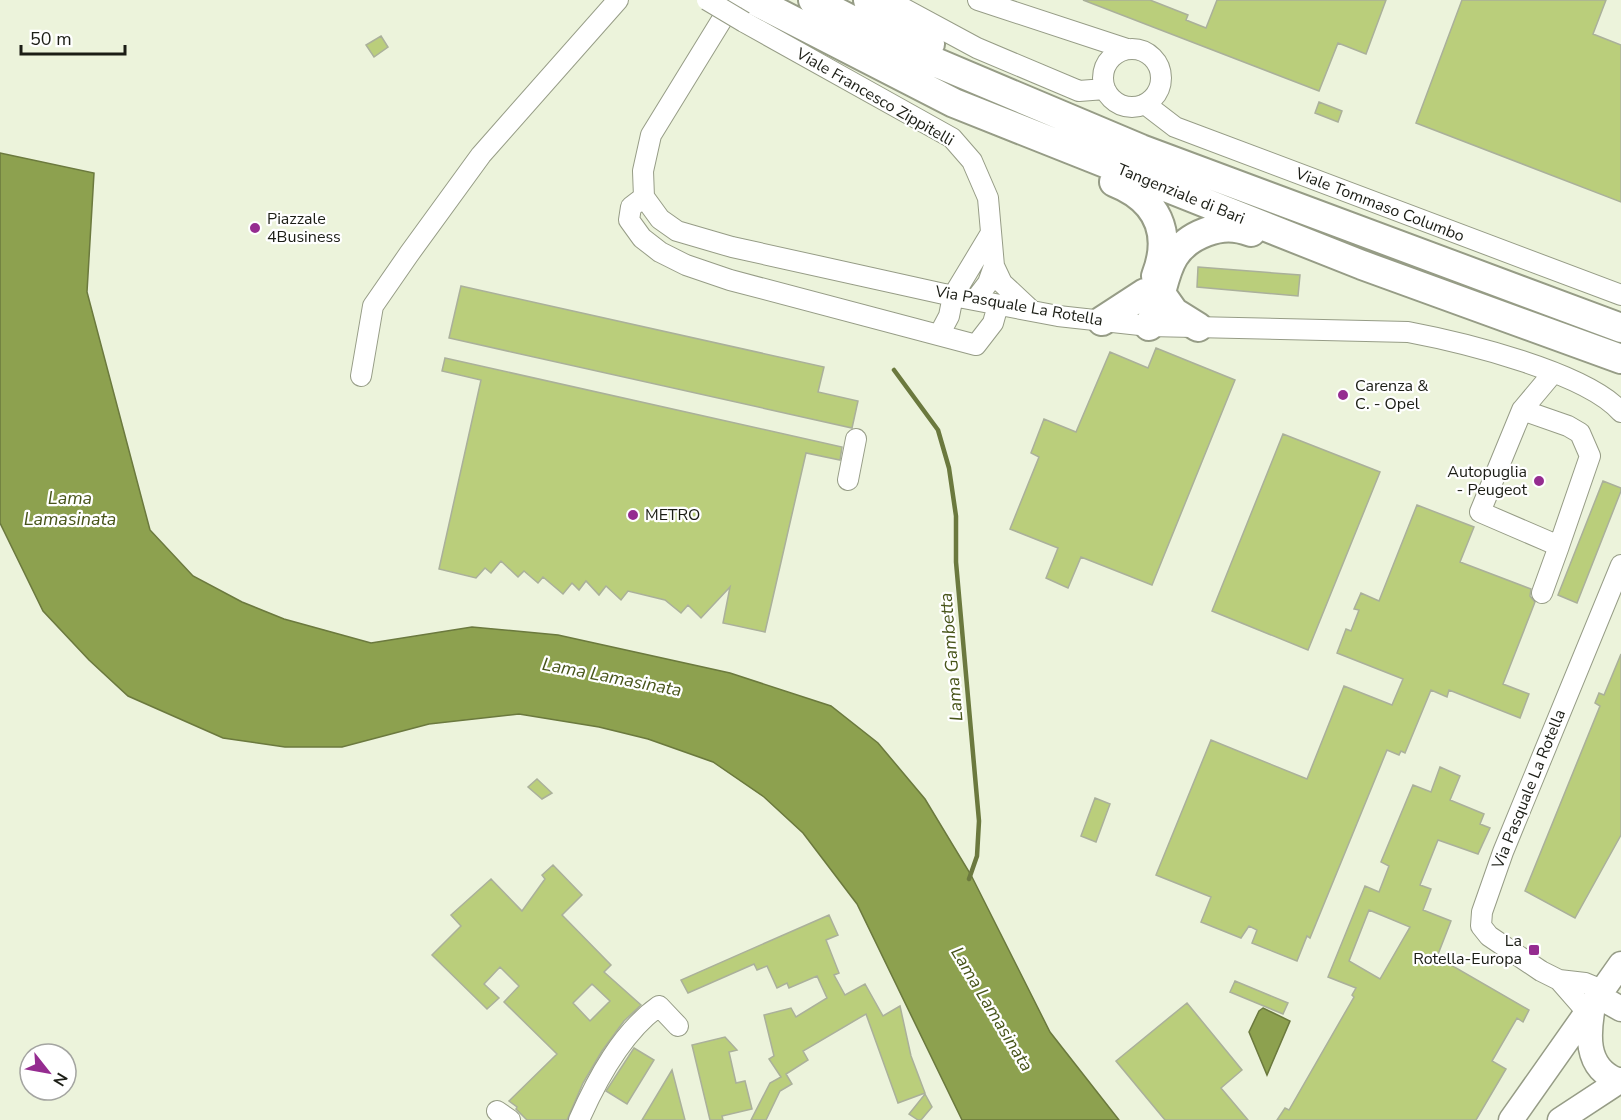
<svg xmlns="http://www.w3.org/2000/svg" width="1621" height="1120" font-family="'Nunito Sans',sans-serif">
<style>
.water{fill:#8da14f;stroke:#6b793e;stroke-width:1.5}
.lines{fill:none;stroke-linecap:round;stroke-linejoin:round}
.stream{stroke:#6b793e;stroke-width:4.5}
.building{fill:#bace7b;stroke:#aab09a;stroke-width:1.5;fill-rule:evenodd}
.minor-casing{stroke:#969c86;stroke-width:22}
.major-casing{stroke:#969c86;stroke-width:27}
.highway-casing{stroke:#969c86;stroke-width:32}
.minor{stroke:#fff;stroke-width:20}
.major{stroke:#fff;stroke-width:24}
.highway{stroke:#fff;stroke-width:28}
.minor-bridge-casing{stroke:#969c86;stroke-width:22;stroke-linecap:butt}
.minor-bridge{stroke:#fff;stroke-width:20}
.poi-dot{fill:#952c90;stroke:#fff;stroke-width:2}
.labels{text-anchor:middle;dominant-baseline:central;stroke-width:4.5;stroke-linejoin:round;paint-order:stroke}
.street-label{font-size:16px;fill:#1b1d15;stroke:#fff}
.poi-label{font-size:16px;fill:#1b1d15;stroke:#fff;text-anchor:start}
.water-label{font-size:18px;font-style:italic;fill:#48551a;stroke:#fff}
</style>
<rect width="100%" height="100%" fill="#ecf3db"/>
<path class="water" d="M0,153l94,20 -7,119 63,238 43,46 49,26 42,17 87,24 101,-16 86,8 172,38 101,33 47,37 47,56 46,76 79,157 69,88h-157l-105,-216 -54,-71 -39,-36 -51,-35 -65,-23 -49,-12 -80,-13 -90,10 -87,23h-57l-62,-9 -95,-42 -39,-36 -46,-49 -43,-88z
M1263,1008l27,13 -23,54 -18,-43 10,-21z"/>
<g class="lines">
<path class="stream" d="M894,370l44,60 11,38 7,48v46l23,259 -2,35 -8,23"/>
</g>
<path class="building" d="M1083,0h67l38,15 -2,5 20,8 11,-28h169l-20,54 -28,-11 -19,48z
M1462,0h144l-13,34 28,11v157l-205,-79z
M381,36l7,11 -14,10 -8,-12z
M1319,102l23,9 -4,11 -23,-9z
M1198,267l102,8 -2,21 -101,-9z
M461,286l363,81 -6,25 40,9 -6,27 -403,-90z
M1156,348l79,32 -83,205 -71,-28 -13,31 -22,-10 12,-30 -48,-19 29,-72 -8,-4 13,-34 32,13 34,-80 38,16z
M445,358l397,89 -2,13 -34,-7 -41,179 -42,-9 7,-36 -29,31 -13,-13 -7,8 -16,-13 -37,-9 -7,9 -15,-14 -7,9 -13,-14 -7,9 -7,-7 -9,11 -20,-17 -5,6 -14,-12 -6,6 -17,-16 -10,12 -6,-5 -9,10 -37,-9 42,-189 -39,-9z
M1283,434l97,38 -72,178 -96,-39z
M1603,481l18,7v3l-44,112 -19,-8z
M1417,505l57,22 -14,35 71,27 -1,7 5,6 -32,82 26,10 -9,24 -71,-28 -2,7 -16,-7 -26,63 -4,-2 -2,4 -12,-5 -77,188 -3,-2 -10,25 -45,-18 5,-13 -8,-4 -8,12 -40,-16 10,-25 -55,-22 55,-135 96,39 37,-93 48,19 11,-26 -66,-26 9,-24 5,2 8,-21 -5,-1 7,-16 18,8z
M1621,654v181l-46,83 -50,-27 75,-185 -5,-3 4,-10 5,2z
M1440,767l20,9 -10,24 34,14 -4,10 10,4 -12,26 -40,-14 -18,45 11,4 -8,21 28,11 -14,36 92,53 -6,12 -6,-4 -25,43 14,8 -30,51h-199l8,-12 4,2 65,-113 -2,-2 4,-7 -28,-11 37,-91 14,6 10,-26 -8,-4 32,-77 18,7zM1369,910l41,17 -30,52 -31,-18z
M537,779l15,14 -10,6 -14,-12z
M1095,798l15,6 -14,38 -15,-6z
M553,865l29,30 -20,20 49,50 -7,7 37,33 -17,16 -22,30 -19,32 -16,37h-40l-11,-11 1,-2 -8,-6 48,-47 -53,-52 15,-16 -19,-19 -16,17 15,14 -12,11 -55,-54 29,-29 -10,-11 40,-36 31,32 23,-32 -3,-4zM592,984l18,17 -20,20 -17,-18z
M829,915l9,20 -12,5 13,33 -5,2 11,20 20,-11 18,32 17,-10 11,50 14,37 -27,10 -32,-89 -63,37 5,9 -22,14 6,10 -12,7 -14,29h-15l19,-37 11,-6 -12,-18 5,-3 -10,-41 27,-7 5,9 31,-19 -10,-22 -28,12 -2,-5 -10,5 -10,-22 -10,4 -3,-6 -66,29 -7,-13z
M1235,981l53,22 -5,11 -53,-22z
M1187,1003l55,67 -21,18 27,32h-83l-49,-59z
M725,1037l12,13 -8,2 7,31 9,-2 7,28 -30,7 1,4h-13l-18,-75z
M634,1048l20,12 -27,44 -21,-13z
M672,1070l13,50h-43z
M925,1094l7,13 -11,13h-3l-9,-6z"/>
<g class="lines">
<defs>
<path id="minor" d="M734,0l-83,135 -8,36 1,26 16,22 17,12 55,16 221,49 105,20 91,10 259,6c53,10 178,40 213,80
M888,0l89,48 102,43 26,-2
M978,0l149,49
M744,22l208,116 20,23 16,37 6,68 -6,17 -13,17
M1103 78a29 29 0 1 1 58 0a29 29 0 1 1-58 0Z
M1145,104l30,23 446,168
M644,197l-13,10 -2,13 13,18 18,14 26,13 44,15 246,65 17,-22 5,-18
M994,266l8,17 29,27
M940,333l9,-17 4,-20 38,-63
M361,376l12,-70 36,-52 72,-99 137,-155
M1522,410l46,16 12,7 10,23 -31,90
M848,480l8,-41
M1542,593l17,-47 -79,-34 42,-102 31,-37
M1559,980l28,32
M1602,990l-17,-7 -26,-3 -18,-9 -52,-35 -8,-10 1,-14 21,-60 118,-287
M497,1111l13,9
M579,1120c18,-41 43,-88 80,-114l19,20"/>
<path id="major" d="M1620,1081c-37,-12 -32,-50 -26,-80l11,-1 16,9
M1511,1120l110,-156
M1560,1120l61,-40"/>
<path id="highway" d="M753,0l201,103 408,162 259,94
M813,0l110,57 218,92 480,179
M868,0l41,31 21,13
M1114,182c43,17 59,50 42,94
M1162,295l12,17 24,15
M1102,321l43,-28
M1149,326c20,-38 9,-76 57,-94 16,-6 29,-6 45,0"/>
</defs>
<use href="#minor" class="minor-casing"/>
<use href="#major" class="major-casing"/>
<use href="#highway" class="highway-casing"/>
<use href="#minor" class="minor"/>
<use href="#major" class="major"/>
<use href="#highway" class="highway"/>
<defs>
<path id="minor-bridge" d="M707,0l37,22"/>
</defs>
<use href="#minor-bridge" class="minor-bridge-casing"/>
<use href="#minor-bridge" class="minor-bridge"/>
</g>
<g class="poi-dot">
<circle cx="255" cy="228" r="6"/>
<circle cx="1343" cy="395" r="6"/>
<circle cx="1539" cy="481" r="6"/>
<circle cx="633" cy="515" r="6"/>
<rect x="1528" y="944" width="12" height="12" rx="3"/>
</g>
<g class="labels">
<g class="street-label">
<text transform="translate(875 97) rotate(30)">Viale Francesco Zippitelli</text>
<text transform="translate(1181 194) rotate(22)">Tangenziale di Bari</text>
<text transform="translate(1380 205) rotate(21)">Viale Tommaso Columbo</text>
<text transform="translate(1019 306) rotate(10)">Via Pasquale La Rotella</text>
<text transform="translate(1529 789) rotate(-68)">Via Pasquale La Rotella</text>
</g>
<g class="poi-label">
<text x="267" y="219">Piazzale<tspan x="267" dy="18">4Business</tspan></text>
<text x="1355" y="386">Carenza &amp;<tspan x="1355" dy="18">C. - Opel</tspan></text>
<text x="1527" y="472" text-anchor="end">Autopuglia<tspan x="1527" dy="18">- Peugeot</tspan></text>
<text x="645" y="515">METRO</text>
<text x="1522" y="941" text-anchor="end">La<tspan x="1522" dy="18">Rotella-Europa</tspan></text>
</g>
<g class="water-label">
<text x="70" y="498">Lama<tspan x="70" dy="21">Lamasinata</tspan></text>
<text transform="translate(951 657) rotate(-95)">Lama Gambetta</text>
<text transform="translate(612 677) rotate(11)">Lama Lamasinata</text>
<text transform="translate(992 1009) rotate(59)">Lama Lamasinata</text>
</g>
</g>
<g transform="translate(48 1072) rotate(121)"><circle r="28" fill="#ffffff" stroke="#a4a5a1" stroke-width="1.5"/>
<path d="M0-4.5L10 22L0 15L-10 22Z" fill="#952c90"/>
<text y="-9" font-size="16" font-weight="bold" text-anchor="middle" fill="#1b1d15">N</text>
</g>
<path d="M21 45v9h104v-9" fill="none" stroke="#1b1d15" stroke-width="3"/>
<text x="30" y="45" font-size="18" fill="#1b1d15" stroke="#ffffff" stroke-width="4.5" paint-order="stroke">50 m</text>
</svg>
